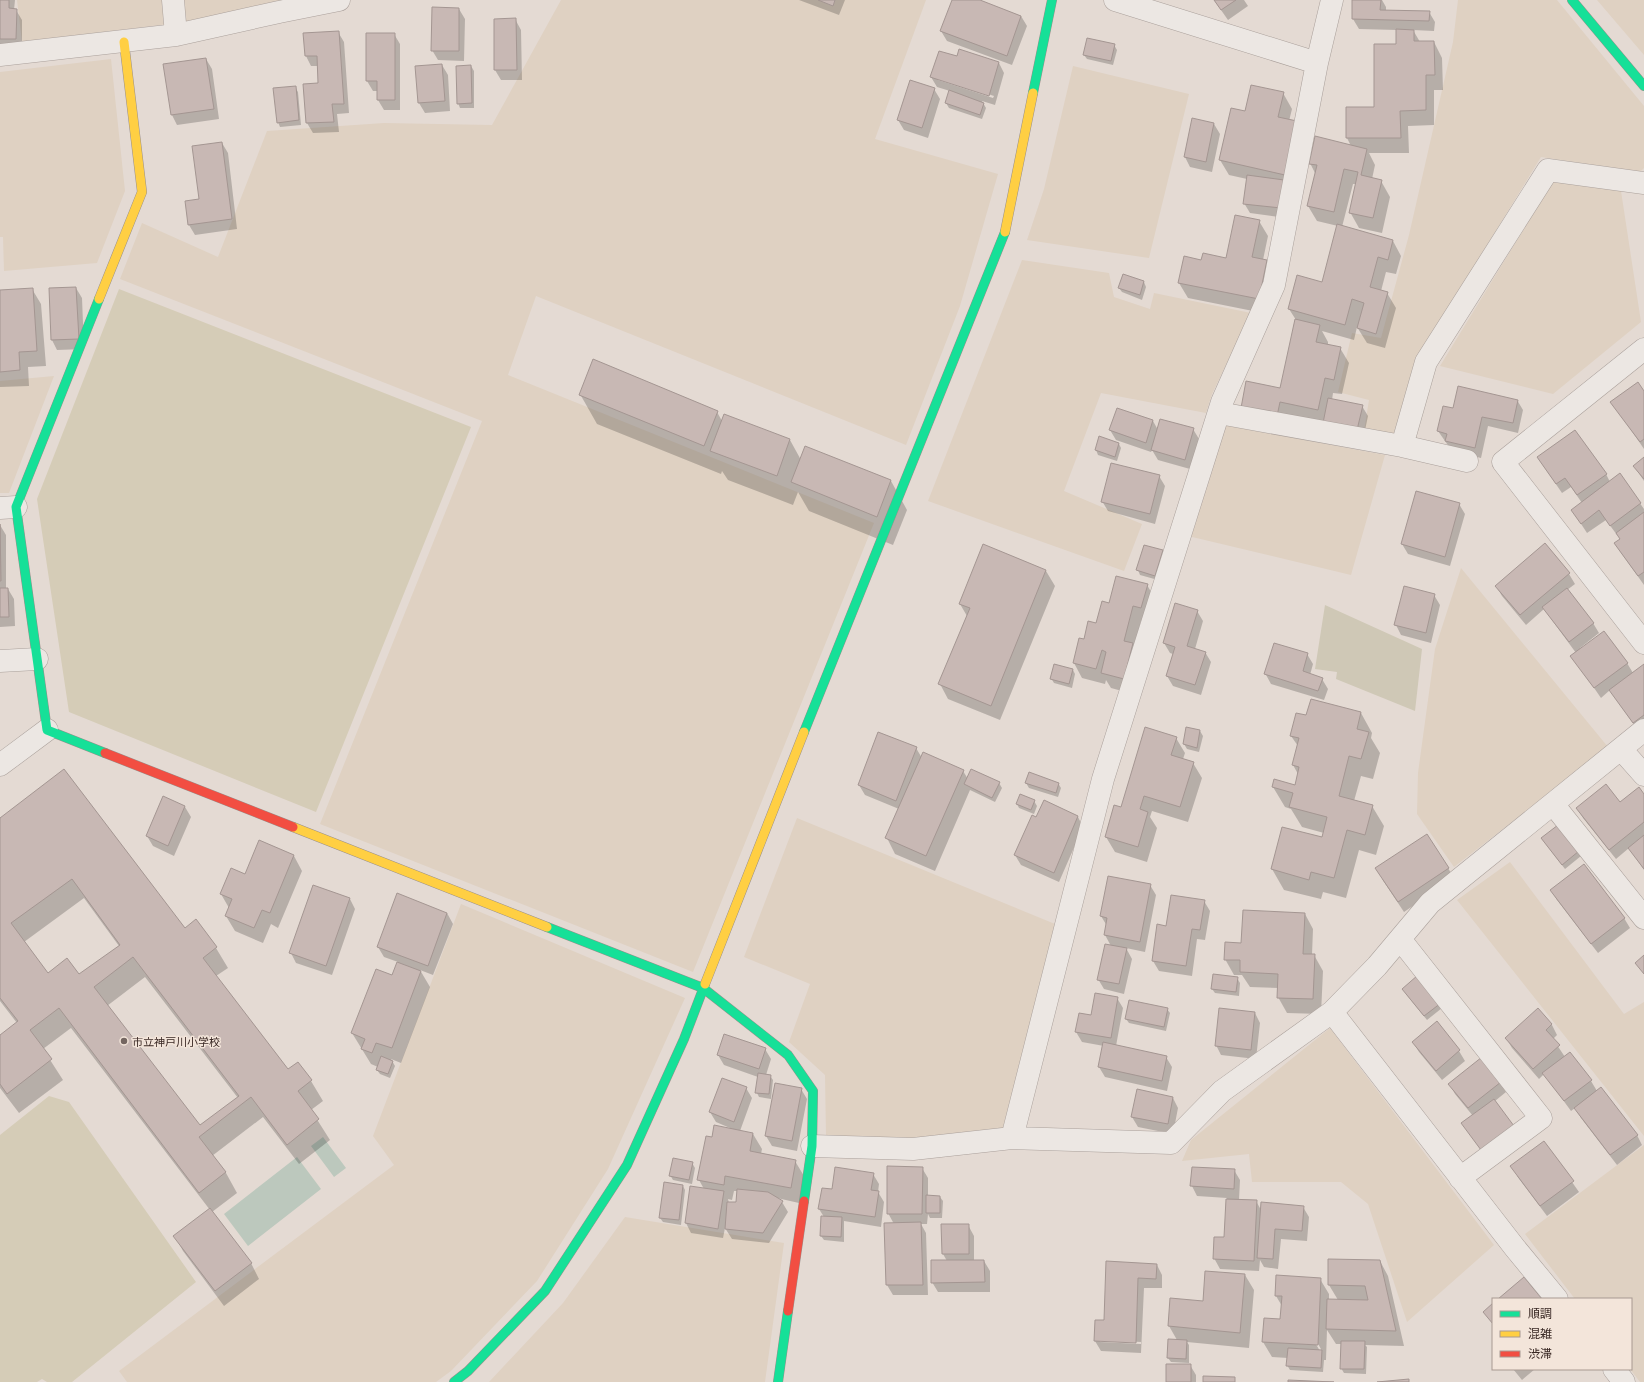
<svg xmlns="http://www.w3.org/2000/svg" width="1644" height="1382" font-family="'Playfair Display','Noto Sans JP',serif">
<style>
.farmland{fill:#dfd1c2}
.green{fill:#d5ccb7}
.cemetery{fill:#cfc8b6}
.water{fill:#bcc8bd}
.shadow{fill:#0003;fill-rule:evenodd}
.building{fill:#c8b8b4;stroke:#a49692;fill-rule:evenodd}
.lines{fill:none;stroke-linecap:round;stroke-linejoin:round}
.street-casing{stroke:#aaa09b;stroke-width:23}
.fast-casing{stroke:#998f8b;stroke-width:10}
.slow-casing{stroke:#998f8b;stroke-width:10}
.jam-casing{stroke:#998f8b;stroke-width:10}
.street{stroke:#ece7e3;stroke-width:22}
.fast{stroke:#16e098;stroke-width:9}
.slow{stroke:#ffcf43;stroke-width:9}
.jam{stroke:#f24e42;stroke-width:9}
.poi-dot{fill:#746661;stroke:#f3e5da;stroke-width:1.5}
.labels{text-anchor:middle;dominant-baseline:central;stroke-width:3;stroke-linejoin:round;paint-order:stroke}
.poi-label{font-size:11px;fill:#382723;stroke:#f3e5da;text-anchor:start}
</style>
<rect width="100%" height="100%" fill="#e4dad3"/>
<path class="farmland" d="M17,0h149l3,24 -147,18z
M183,0h100l-98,22z
M561,0h365l-51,139 123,35 -38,132 -54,139 -370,-149 -28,79 366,148 -181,449 -373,-148 162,-403 -362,-142 22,-56 76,34 49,-126 117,-8 108,2z
M1458,0h99l87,106v62l-4,4 -99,-15 -126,206 -18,75 -33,-7 5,-31 -31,-8 14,-59 29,5 28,-103 44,-193z
M1597,0h47v55z
M111,59l14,132 -28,72 -93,8 -1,-34h-3v-165z
M1073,66l116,28 -40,164 -122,-18 17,-51z
M1555,178l66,13 20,131 -88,72 -113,-28z
M1022,260l87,13 5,24 36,12 4,-16 97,20 -39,81 -6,19 -105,-20 -37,98 78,33 -18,47 -196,-70z
M54,376l-45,117h-9v-112z
M1224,425l161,30 -34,120 -163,-39z
M1461,568l147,179 -154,120 -37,-53 1,-41 17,-124z
M797,818l258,106 -52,204 -89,13 -88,-5 -1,-61 -36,-33 21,-58 -66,-27z
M1510,862l114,152 20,-12v134l-187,-236z
M461,904l224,94 -77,171 -71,112 -86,90 -15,11h-309l-8,-11 275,-206 -21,-29z
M1330,1028l164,217 -87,77 -39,-118 -27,-22h-89l-3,-28 -67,7 9,-21z
M1644,1145v237h-4l-10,-13 1,-70h-56l-50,-65z
M625,1217l159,26 -19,139h-276l74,-79z"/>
<path class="green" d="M119,289l352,138 -155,385 -247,-100 -32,-213z
M49,1096l20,6 127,180 -124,100h-25l-5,-3 -5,3h-37v-247z"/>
<path class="cemetery" d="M1325,605l97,44 -7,62 -79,-32 1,-7 -22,-3z"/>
<path class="water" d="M323,1137l23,31 -12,9 -23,-31z
M297,1157l24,32 -73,57 -24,-32z"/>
<path class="shadow" d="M0,0h15l-1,10h2l6,10v29h-22z
M799,0h46l-6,15z
M953,0h24l44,16 6,10 -15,39 -65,-24 -6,-10z
M1214,0h30l4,6 -20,14z
M1353,0h29l4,7v4l43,1 6,10 -1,9 -21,-1 7,12h14l8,16 1,32h-9v35l-26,1 1,27h-40l6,12 -3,14 9,2 9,16 -8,36 -23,-5 -9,-16 7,-28h-4l-11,43 51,14 8,15 -5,18 -10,-2 -5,19 6,2 9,15 -11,40 -18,-5 -10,-16 -3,13 -32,-9 6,11v3l12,3 9,15 -7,31 -9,-1 -1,7 30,6 6,10 -5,24 -113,-17 31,-34 15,-69 -7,-11 34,-26 15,-57 -21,-5 -9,-15 8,-31 -6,-12 41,-17 -4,-8 28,-30 22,-64v-14l-38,-1 -6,-10z
M459,9l6,10 -1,42 -26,-1 -6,-10z
M515,19l6,11 1,50h-21l-6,-10v-50z
M338,32l6,10 5,71 -12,1 2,18 -26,1 -6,-10 -2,-38 14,-1 -1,-18h-7l-5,-10 -2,-22z
M367,34h27l6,10v66h-16l-6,-10v-9h-5l-6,-10z
M1114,45l3,5 -4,15 -26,-6 -3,-4z
M958,57l41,6 5,10 -9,32 -13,-4 4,7 -4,11 -33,-11 -3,-5 4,-12 -13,-4 -6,-10zM938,78l56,18 -1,2 -55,-18z
M206,59l6,10 7,50 -42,6 -5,-10 -8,-50z
M442,65l6,10 2,36 -25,2 -6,-10z
M471,66l3,5v37h-14l-2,-5z
M295,87l3,5 3,33 -21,2 -2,-5z
M934,89l6,10 -12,39 -24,-8 -6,-10z
M1283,93l9,16 -3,12 -3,97 -36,-5 -6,-10 3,-24 -18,-4 -9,-15 26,-47z
M1193,120l21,4 6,10 -8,38 -22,-5 -5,-10z
M222,143l6,10 9,76 -42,6 -6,-10 -3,-23 14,-2z
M1259,221l9,15 -5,24 3,1 9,15 -7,38 -80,-16 -9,-15 23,-22 25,-2z
M1123,275l21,7 2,5 -4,13 -20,-8 -3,-4z
M76,288l6,10 2,51 -27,1 -5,-10 -2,-51z
M32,289l9,15 5,62 -18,1 1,19 -29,1v-96z
M1644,392v57l-32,-47z
M580,394l137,18 5,9 68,19 11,20 90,21 16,29 -14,35 -84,-34 -11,-19 -5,13 -65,-25 -6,-9 -1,3 -124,-50z
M1517,400l6,10 -5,23 -30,-7 -7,32 -29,-7 -14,-20 5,-24 11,2z
M1153,421l5,9 35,-1 6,10 -9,30 -32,-9 -6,-10 -1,2 -35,-12 -6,-10z
M1119,444l2,4 -4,13 -19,-6 -2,-5z
M1538,458l68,16 4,8 10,-7 24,34v76l-29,-41 6,-4 -3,-6 -1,1 -11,-15 -19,13 -15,-23 10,-7 -11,-16 -9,6z
M1644,458v23l-10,-15z
M1159,476l6,10 -10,38 -47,-13 -6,-10z
M1459,504l6,10 -15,52 -42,-12 -6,-10z
M0,525l6,10v54h2l6,10 1,27 -15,1z
M984,545l62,26 9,15 -55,134 -52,-21 -8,-15 27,-68 -7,-12z
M1162,551l3,5 -7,24 -18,-5 -2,-5z
M1569,574l6,10 -8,6 26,33 6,10 -19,15 1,1 46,14 6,10 11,-8v64l-5,3 -29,-42 -9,8 -29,-42 4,-3 -32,-44 -18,16 -24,-29 -6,-10z
M1147,585l9,15 -6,23 -9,-2 -7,27 -1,46 -22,-6 -5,-8 -1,4 -23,-6 -8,-15 5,-24 6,1 24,-36z
M1434,595l6,10 -9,38 -30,-8 -5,-10z
M1197,611l6,10 -8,28 10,3 6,10 -10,33 -28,-9 -6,-10 6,-22 -3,-1 -6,-10z
M1307,654l6,10 -3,11 12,4 6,10 -4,11 -53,-16 -6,-11z
M1073,670l2,4 -3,14 -18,-5 -3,-5z
M1311,700l50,13 11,20 -1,5 9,15 -7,26 -12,-3 -7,25 18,5 12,20 -8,29 -17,-5 -13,48 -23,-6 -2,7 -37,-9 -12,-21 50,-30 2,-6 -22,-6 -11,-18 -6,-2 -12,-20 22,-1 3,-12 -5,-9 5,-19 -7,-10 16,-19z
M1187,729l13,2 3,5 -4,16 -12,-3 -3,-5z
M1176,738l9,15 -2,6 10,4 9,15 -14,44 -36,-11 -2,6 7,11 -10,34 -32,-10 -9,-15 16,-28z
M916,748l6,10 41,13 5,8 31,4 3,5 -7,14 -25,-12 -35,81 -40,-17 -8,-16 12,-29 -34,-14 -6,-10z
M1026,783h32l3,5 -3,9 -29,-9z
M1644,795v75l-15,-22 -13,11 -33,-41 -6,-10 43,-5z
M164,798l21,9 6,10 -17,39 -21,-10 -6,-10z
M1034,801l3,5 -3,8 -15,-6 -2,-4z
M1078,817l5,10 -24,55 -38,-17 -6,-10 22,-36z
M0,819l216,129 12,20 -12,8 72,94 9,-7 14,18 12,20 -12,9 19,30 -31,24 -36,-47 -51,39 14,17 11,20 -25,19 39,51 8,16 -35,27 -41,-55 -8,-15 35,-26 -139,-182 -28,21 20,31 -44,33 -19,-25v-52l17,-13 -17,-22zM84,898l35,48 -40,30 -32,-2 -23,-32zM145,977l93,121 -38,29 -93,-121z
M1558,827l23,29 -16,13 -23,-30z
M294,856l8,15 -24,57 -7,-4 -8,19 -28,-12 -9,-15 3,-8 -8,-14 24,-19z
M1448,868l6,10 -50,34 -22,-33z
M1150,885l6,10 -11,57 -19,-4 6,11 -8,35 -20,-5 -6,-10 13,-33 -6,-11 2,-9 -6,-10z
M1551,890l73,28 6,10 -32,25 -41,-53z
M350,899l5,10 -23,66 -36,-12 -5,-10z
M1204,901l6,10 -5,29 -8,-1 -5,37 -33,-5 -6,-10 14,-34z
M447,913l6,11 -20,51 -13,-5 10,17 -29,76 -10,-4 4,7 -5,12 -10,-4 -3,-4 1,-3 -7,-3 -19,-31 40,-57 6,-14 -14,-5 -6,-10z
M1305,914l8,15 -1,26h2l9,16 -2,43 -34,-1 -9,-16 1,-9 -29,-1 -8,-12h-8l-9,-16 17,-15z
M1418,977l24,31 -15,12 -21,-26z
M1237,978l3,5 -1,13 -24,-3 -3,-4z
M1117,998l6,10 -7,38 50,11 6,10 -5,24 -62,-14 -6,-10 5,-21 -22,-4 -6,-10 16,-16z
M1167,1009l3,4 -4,18 -37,-8 -3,-4z
M1538,1010l14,15 5,10 -4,4 12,18 5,-4 21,28 6,10 40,44 5,10 -25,20 -36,-47 -6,-10 -4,3 -27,-37 -5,5 -27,-31 -6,-10z
M1255,1013l5,10 -4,36 -35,-4 -5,-10z
M1437,1023l22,28 6,10 -23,19 -23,-28 -6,-10z
M765,1049l6,10 -5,16 4,1 3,4 -2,19 -12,-2 -2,-4 1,-16 -34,-12 -6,-10z
M1500,1082l6,10 -11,9 -7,58 -25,-36 10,-7 -18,-22 -5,-10z
M746,1088l6,10 -12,33 13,3 9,15 -1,5 34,7 9,15 -5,27 -22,-5 5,4 6,10 -19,31 -37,-4 -7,-11 -2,10 -32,-5 -5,-10 18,-34 -5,-9 14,-42 17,-10 -14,-6 -6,-10zM734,1191h4l-1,12h-8l-1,-4 4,1z
M801,1089l6,10 -10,52 -25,-5 -6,-10z
M1173,1098l5,10 -5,26 -35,-7 -6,-10z
M1544,1142l35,50 -32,24 -30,-40z
M692,1163l3,5 -3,16 -19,-4 -3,-5z
M922,1168l6,10v18l12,1 3,4 -1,17h-12l-2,-4 -1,10h-6l5,9 2,62h-35l-6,-10 7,-61 -6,-11z
M1234,1170l6,10 -1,20 17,1 5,9 42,-3 6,10 -2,24 -26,-2 -3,30 -14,-2 -4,-7 -1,11 -39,-2 -6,-11 11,-19 2,-41 -30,-2 -5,-10z
M873,1174l6,10 -1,8 6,10 -3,25 -37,-6v21l-20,-2 -3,-4 3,-19 -5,-8 14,-19z
M683,1186l2,4 -4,35 -18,-3 -3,-4z
M968,1225l6,11v25h10l6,10v21h-52l-6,-10 15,-21 -4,-7z
M1329,1260l51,1 8,15 16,70 -39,-1 2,2 -1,27 -22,-1 -3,-5 1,-24h-6l-9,-14 -1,30h-2l-1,12 -33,-2 -3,-5 1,-7 -16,-1 -9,-15 2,-23 16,1 1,-14 -6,-10 44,-17 9,15v6h9l-9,-15zM1316,1340l6,11h-2l-6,-10z
M1107,1262l50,3 5,10v13h-18l-3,65 -40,-2 -6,-10 10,-20zM1100,1340l41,2v2l-41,-2z
M1245,1275l9,15 -5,58 -62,-6 2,3v18l-18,-1 -3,-4 9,-18 -8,-14z
M1190,1365l6,10v7h-29z
M1513,1369h22l-13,11z"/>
<path class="building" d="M0,0h9v8l8,1 -1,30h-16z
M818,0h17l-2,6z
M952,0h28l41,16 -14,40 -67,-25z
M1214,0h22l-15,10z
M1352,0h29l-1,10 50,1 -1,10 -77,-2z
M432,7l27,1v43h-28z
M516,18l1,52h-23v-51z
M1396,29l18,1v11h20l1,34h-9v35l-26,1 1,27h-55v-31h28v-63h22z
M339,31l5,73h-12l2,18 -28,1 -3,-39 15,-1 -1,-27h-12l-2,-23z
M366,33h29v67h-18v-19h-11z
M1087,38l28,6 -4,17 -28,-6z
M959,49l40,13 -10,34 -59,-19 9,-26 18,5z
M206,58l8,51 -43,6 -8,-51z
M442,64l3,37 -27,2 -3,-37z
M471,65l1,38 -15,1 -1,-38z
M910,80l25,8 -13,40 -25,-8z
M1251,85l33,7 -6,25 19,4 -12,54 -66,-15 12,-52 14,3z
M296,86l3,34 -22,3 -4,-35z
M949,90l35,13 -4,12 -35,-12z
M1192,118l22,5 -8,39 -22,-5z
M1315,136l52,13 -6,26 21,5 -9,38 -24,-5 9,-41 -14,-3 -10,43 -27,-6 10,-41 -8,-1z
M222,142l10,77 -44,6 -3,-24 14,-2 -7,-53z
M1247,175l37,5 -3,28 -38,-4z
M1235,215l25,5 -8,37 15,3 -8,39 -81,-16 6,-27 17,4 2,-7 23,5z
M1337,224l56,16 -5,20 -10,-3 -8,30 18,5 -12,42 -19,-6 7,-25 -12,-4 -7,26 -57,-16 9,-34 25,7z
M1123,274l21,7 -4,14 -22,-7z
M76,287l3,52 -28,1 -2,-52z
M33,288l4,63 -18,1 1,18 -20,2v-82z
M1295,319l25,6 -4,17 25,5 -7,33 -9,-2 -7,32 -38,-8 -3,14 -36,-8 5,-27 34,7z
M593,359l125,52 -14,35 -125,-51z
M1638,382l6,9v48l-4,3 -30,-40z
M1458,386l60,14 -5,23 -31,-6 -7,31 -30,-7 2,-7 -10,-3 6,-25 10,2z
M1328,398l35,7 -6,25 -34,-7z
M1117,408l36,12 -7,23 -37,-13z
M724,414l66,25 -13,37 -67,-25z
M1160,419l34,9 -9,32 -34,-10z
M1575,430l32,44 -30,21 -12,-17 -9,6 -19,-27z
M1099,436l20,7 -4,14 -20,-7z
M805,446l86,34 -14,37 -86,-35z
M1644,457v22l-11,-13z
M1111,463l49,12 -10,39 -49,-12z
M1620,473l21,30 -31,23 -11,-16 -18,14 -10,-14z
M1416,491l44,12 -15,54 -44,-13z
M1644,512v60l-6,4 -24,-33 6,-4 -4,-6z
M0,524l1,57h-1z
M1545,543l25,30 -50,42 -25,-29z
M983,544l63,26 -55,136 -53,-22 32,-76 -11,-4z
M1144,545l19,5 -8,26 -19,-6z
M1116,576l32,8 -7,24 -8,-2 -9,35 9,2 -9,36 -23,-6 5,-21 -4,-2 -6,19 -23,-6 6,-25 5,1 4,-18 8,2 6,-22 7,2z
M1404,586l31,8 -9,39 -32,-8z
M0,588h8l1,29h-9z
M1567,588l27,35 -25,19 -27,-35z
M1175,603l23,7 -11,36 19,6 -11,33 -29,-9 9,-29 -12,-4z
M1604,631l24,32 -34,25 -24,-32z
M1274,643l34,10 -5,18 20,7 -5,13 -54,-17z
M1054,664l19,5 -4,15 -19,-5z
M1644,664v51l-11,8 -24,-33z
M1311,699l50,13 -4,17 12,3 -8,27 -12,-3 -10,40 34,9 -8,30 -18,-5 -13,48 -23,-6 -2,8 -38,-11 11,-42 40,10 5,-20 -38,-10 4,-14 -21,-6 2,-8 21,6 4,-18 -7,-2 7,-27 -9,-2 6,-23 10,2z
M1145,727l32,10 -6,18 23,7 -14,45 -36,-11 -4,13 8,3 -10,35 -33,-10 9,-32 7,2z
M1186,727l14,3 -3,18 -14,-4z
M878,732l39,15 -21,54 -38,-16z
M923,752l41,18 -38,86 -41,-18z
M64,769l121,159 11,-9 21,28 -14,11 85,111 10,-7 14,18 -14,11 21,28 -32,26 -36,-48 -52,40 27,35 -27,21 -140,-185 -29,22 22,29 -45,35 -7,-10v-49l18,-14 -18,-23v-180zM72,879l48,66 -41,29 -12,-16 -19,15 -37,-50zM133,957l106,139 -39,29 -106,-138z
M971,769l29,13 -8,16 -28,-14z
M1029,772l30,11 -3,10 -31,-10z
M1606,784l14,18 19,-15 5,7v28l-35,28 -33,-42z
M1020,794l15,6 -4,10 -15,-6z
M163,796l22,10 -17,40 -22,-10z
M1044,800l34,16 -24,57 -40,-18 18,-40 4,2z
M1558,825l21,26 -17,14 -21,-27z
M1427,834l22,34 -51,34 -23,-34z
M1644,835v34l-16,-21z
M259,840l35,15 -24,58 -8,-3 -8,18 -29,-12 7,-17 -12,-5 11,-26 14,6z
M1584,864l41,54 -34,26 -41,-54z
M1108,876l43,8 -11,58 -36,-7 3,-17 -7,-2z
M313,885l37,13 -24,68 -37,-13z
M397,893l50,20 -19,53 -51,-19z
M1171,895l34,5 -5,30 -8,-1 -6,37 -34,-5 5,-37 9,2z
M1243,910l62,3 -2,41h12l-2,45 -36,-1 1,-24 -38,-2v-12h-16l1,-18 16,1z
M1105,944l22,4 -8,36 -22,-4z
M1644,955v19l-9,-11z
M397,962l24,9 -29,77 -16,-5 -4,10 -11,-4 4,-10 -14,-6 25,-64 16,6z
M1213,974l25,3 -2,15 -25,-3z
M1418,975l23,28 -17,13 -22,-27z
M1095,993l23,4 -7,41 -36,-6 4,-19 12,2z
M1129,1000l39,8 -4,19 -39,-8z
M1219,1008l36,4 -4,38 -36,-4z
M1538,1008l14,16 -6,6 14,15 -27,24 -28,-31z
M1437,1021l23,29 -24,21 -24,-29z
M724,1034l42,14 -7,21 -42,-14z
M1103,1042l64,14 -5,25 -64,-14z
M1570,1052l22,28 -28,21 -22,-28z
M381,1056l12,5 -5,13 -12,-4z
M1482,1057l19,25 -33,26 -20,-24z
M758,1073l13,2 -2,19 -14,-1z
M722,1078l25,9 -13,35 -25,-10z
M775,1083l27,5 -10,53 -27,-5z
M1601,1087l37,48 -28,20 -36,-47z
M1137,1089l36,8 -5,27 -37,-7z
M1494,1099l20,27 -33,24 -20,-27z
M714,1125l39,8 -3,18 46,9 -5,28 -66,-12 -1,9 -27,-5 9,-44 6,1z
M1544,1141l30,40 -34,25 -30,-40z
M673,1158l20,4 -4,18 -20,-4z
M887,1166l36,1 -1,47h-35z
M835,1167l39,6 -3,17 8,1 -4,26 -57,-8 4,-21 10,1z
M1192,1167l43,2 -1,20 -44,-3z
M664,1182l19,3 -4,35 -20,-2z
M690,1186l34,5 -6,38 -33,-6z
M737,1189l31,3 15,9 -20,32 -38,-4 2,-27h9z
M926,1195l14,1v17h-14z
M1226,1199l31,1 -3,61 -41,-2 1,-22h10z
M1261,1202l43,4 -2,25 -27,-2 -2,30 -16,-1z
M210,1208l42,55 -37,28 -42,-55z
M821,1216l21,1 -1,20 -21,-1z
M921,1222l2,63h-37l-2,-62z
M941,1224h28v30h-27z
M1328,1259l52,1 16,71 -70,-2 1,-30 41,1 -3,-14 -37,-1z
M931,1260h53l1,22 -54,1z
M1106,1261l51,3 -1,15 -18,-1 -2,65 -42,-2 1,-21h9z
M1205,1271l40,3 -5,59 -72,-7 2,-28 33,3z
M1276,1275l45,3 -3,67 -56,-3 2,-24 16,1 2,-23h-7z
M1524,1277l18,22h-44z
M1493,1303v21l-10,-12z
M1168,1339l19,1 -1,19 -19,-1z
M1341,1341h24l-1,28h-24z
M1288,1348l34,2 -1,18 -35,-2z
M1166,1364h25v18h-25z
M1203,1376l32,1v5h-32z
M1409,1379v3h-32z
M1288,1380l46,2h-46z"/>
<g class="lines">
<defs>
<path id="street" d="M173,0l3,35
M1115,0l202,63
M0,55l176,-20 103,-23 60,-12
M1644,349l-141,113 141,181
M1219,413l183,33
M1467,461l-65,-15 24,-84 122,-192 96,13
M0,508l16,-1
M0,661l37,-2
M1621,749l23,26
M0,765l47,-35
M1553,804l91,114
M1400,939l141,179 -81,60
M1332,1012l183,236 42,51
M1012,1138l91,-359 119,-377 52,-117 43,-222 15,-63
M812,1146l101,3 99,-11 159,5 51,-52 110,-79 45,-46 53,-63 214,-173
M1614,1369l10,13"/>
<path id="fast" d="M1572,0l72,86
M1033,93l19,-93
M99,299l-83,208 31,223 58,23
M804,732l201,-500
M547,927l156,61 85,67 25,36 -1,55 -8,55
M454,1382l14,-11 77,-80 82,-126 57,-126 21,-55
M778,1382l10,-71"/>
<path id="slow" d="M1005,232l28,-139
M99,299l43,-107 -18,-150
M293,827l254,100
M705,984l99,-252"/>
<path id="jam" d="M105,753l188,74
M788,1311l16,-110"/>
</defs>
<use href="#street" class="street-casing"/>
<use href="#fast" class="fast-casing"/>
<use href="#slow" class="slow-casing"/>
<use href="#jam" class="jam-casing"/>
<use href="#street" class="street"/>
<use href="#fast" class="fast"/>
<use href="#slow" class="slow"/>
<use href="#jam" class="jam"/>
</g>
<circle class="poi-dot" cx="124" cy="1041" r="4"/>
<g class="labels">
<g class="poi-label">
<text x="132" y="1041">市立神戸川小学校</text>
</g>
</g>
<rect x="1492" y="1298" width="140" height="72" fill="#f3e5da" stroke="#a89991"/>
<rect x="1500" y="1311" width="20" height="6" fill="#16e098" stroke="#a89991"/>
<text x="1528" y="1318" font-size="12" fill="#382723">順調</text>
<rect x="1500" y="1331" width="20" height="6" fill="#ffcf43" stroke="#a89991"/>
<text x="1528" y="1338" font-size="12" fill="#382723">混雑</text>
<rect x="1500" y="1351" width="20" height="6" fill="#f24e42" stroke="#a89991"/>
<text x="1528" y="1358" font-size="12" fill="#382723">渋滞</text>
</svg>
